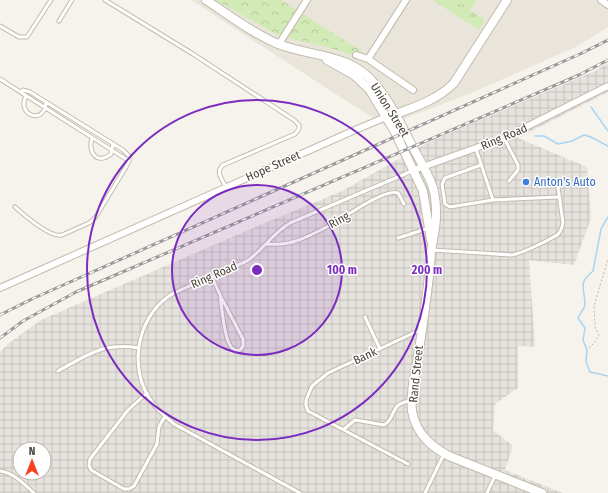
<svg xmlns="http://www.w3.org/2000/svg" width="608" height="493" font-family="'Fira Sans Condensed',sans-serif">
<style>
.residential{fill:#eae5da}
.industrial{fill:url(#industrial-grid);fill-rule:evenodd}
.grass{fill:url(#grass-tufts)}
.forest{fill:url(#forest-crowns)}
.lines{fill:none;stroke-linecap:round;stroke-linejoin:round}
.stream{stroke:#a9d4f2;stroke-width:1.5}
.service-casing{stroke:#c2bbae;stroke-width:5}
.minor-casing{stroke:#c2bbae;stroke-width:8}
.tertiary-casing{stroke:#c2bbae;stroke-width:10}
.path{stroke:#c4b79f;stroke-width:1;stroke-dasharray:2 2;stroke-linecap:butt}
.service{stroke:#fff;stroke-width:3}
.minor{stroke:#fff;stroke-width:6}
.tertiary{stroke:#fff;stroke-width:8}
.rail-casing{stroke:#9a9a9a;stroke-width:3}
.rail{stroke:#fff;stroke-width:1.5;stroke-dasharray:4.5;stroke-linecap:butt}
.ring{fill:none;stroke:#7b2cbf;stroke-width:2}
.shop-dot{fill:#3f7fe0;stroke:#fff;stroke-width:1.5}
.labels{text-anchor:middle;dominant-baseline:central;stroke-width:3;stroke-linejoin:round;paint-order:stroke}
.street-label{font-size:12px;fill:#4b4439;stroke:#fff}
.shop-label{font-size:12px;fill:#366cbe;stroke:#fff;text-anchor:start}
.centre{fill:#7b2cbf;stroke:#fff;stroke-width:2}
.ring-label{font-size:12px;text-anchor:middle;font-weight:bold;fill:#7b2cbf;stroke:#fff;stroke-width:3;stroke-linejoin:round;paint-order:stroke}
</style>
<defs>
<pattern id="industrial-grid" width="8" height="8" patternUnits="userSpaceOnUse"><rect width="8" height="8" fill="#e6e2dd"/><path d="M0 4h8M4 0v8" fill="none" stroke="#c7c3be"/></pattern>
<pattern id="grass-tufts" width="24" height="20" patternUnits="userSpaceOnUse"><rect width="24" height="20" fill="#d2eab5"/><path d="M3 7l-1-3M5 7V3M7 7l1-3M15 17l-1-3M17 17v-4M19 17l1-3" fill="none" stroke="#b6ca9c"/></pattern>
<pattern id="forest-crowns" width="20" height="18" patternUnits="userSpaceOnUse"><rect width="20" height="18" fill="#d2eab5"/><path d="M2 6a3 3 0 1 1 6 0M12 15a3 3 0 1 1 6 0" fill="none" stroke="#b6ca9c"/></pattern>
</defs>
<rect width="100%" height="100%" fill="#f6f3ec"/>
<path class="residential" d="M191,0h417v27l-32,20 -107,47 -84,32z"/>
<path class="industrial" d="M608,63v29l-90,46 69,29 4,51 -17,47 -45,-5 6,87 -17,-1v42l-23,16 -2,26 20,16 -8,24 58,23h-563v-141l9,-9 32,-23 212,-92 89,-37 87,-49 166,-71zM20,449h24v24h-24z"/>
<path class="grass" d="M432,0h45l-7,10 15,10 -6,10z"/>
<path class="forest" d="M215,0h66l82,52 -3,6 -33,-11 -28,-6 -23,-7z"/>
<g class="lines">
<path class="stream" d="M591,107l17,24
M535,136h9l14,8 14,-3 12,-6 7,2 17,9
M608,217l-7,12 -8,42c-16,13 -8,17 -8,33 0,5 -5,8 -7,14l7,10 -2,12 4,10 -1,12 4,10 18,4"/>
<defs>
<path id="service" d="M105,0l88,54 101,66 5,5v4l-4,5 -72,31c-8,7 -1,14 3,22
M59,21l13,-21
M0,26l19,11h8l24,-37
M0,79l129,82
M26,96c-10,19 19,30 20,6
M92,138c-4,15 5,27 19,16l2,-10
M504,138l14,27v5l-9,11
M476,149l17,51 66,-3
M481,165l-36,13 -3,6 3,20 5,3 43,-7
M15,207c9,8 35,31 47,28l27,-12 6,-5 31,-51 3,-6v-5l-6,-6 -93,-58 -7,-2 -3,2
M398,238l31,-10
M266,244c11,1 22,0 33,-4 13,-5 26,-12 39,-19 11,-7 48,-33 60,-28l6,11
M432,250l80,5c11,-2 35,-14 45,-20 4,-3 5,-7 6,-12l-6,-43
M212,277l8,18 23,44v7l-3,4c-3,1 -4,1 -7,-1 -9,-7 -11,-42 -13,-54
M365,317l15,32
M58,371c29,-16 46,-29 81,-23
M147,393l-19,17 -38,49 -1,6 2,5 33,19h5l5,-3 23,-42 2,-17 6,-11
M344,429l11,-9 29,5c13,-7 4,-21 26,-24
M408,464l-100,-53 -2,-5v-6l6,-14 16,-13 92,-43
M0,471c14,2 24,13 34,22
M300,493l-126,-69c-8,-7 -16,-13 -22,-22 -24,-32 -16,-83 17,-106 11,-7 24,-11 36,-16 15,-6 28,-13 42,-19 16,-11 26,-28 43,-38l122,-52
M425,493l19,-39
M487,493l8,-17"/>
<path id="minor" d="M601,0l7,5
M279,44l28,-44
M356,55l12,4 45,31
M368,59l38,-59
M414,170l90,-32 104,-52
M0,288l355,-158 31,-13"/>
<path id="tertiary" d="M206,0c23,15 46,33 72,44 34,13 71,9 96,39 15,17 26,39 36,59 7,13 14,25 20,38 4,9 6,20 6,30 1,14 -3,28 -5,42 -2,35 -8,70 -13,105 -3,17 -8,36 -6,54 4,22 18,35 37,45l93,37
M327,60l27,15 15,14 26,43 28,59 8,49
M391,116c23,-9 45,-15 63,-33l53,-83"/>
</defs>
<use href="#service" class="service-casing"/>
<use href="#minor" class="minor-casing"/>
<use href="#tertiary" class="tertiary-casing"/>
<path class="path" d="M589,348l7,-7 3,-6 -4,-8 -1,-21 14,-47"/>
<use href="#service" class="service"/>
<use href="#minor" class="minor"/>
<use href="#tertiary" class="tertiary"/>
<defs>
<path id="rail" d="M0,315l32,-16 548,-245 28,-14
M0,338l23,-17 53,-29 503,-217 29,-15"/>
</defs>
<use href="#rail" class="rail-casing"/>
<use href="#rail" class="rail"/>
</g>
<circle cx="257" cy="270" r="85" fill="#7b2cbf" fill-opacity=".12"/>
<g class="ring">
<circle cx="257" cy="270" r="85"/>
<circle cx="257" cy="270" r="170"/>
</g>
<circle class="shop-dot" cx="526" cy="182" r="4"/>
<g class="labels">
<g class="street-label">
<text transform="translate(390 110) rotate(58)">Union Street</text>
<text transform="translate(504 137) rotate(-23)">Ring Road</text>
<text transform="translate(273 166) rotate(-24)">Hope Street</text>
<text transform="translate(339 220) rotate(-29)">Ring</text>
<text transform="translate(214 275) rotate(-24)">Ring Road</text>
<text transform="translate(365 356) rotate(-25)">Bank</text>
<text transform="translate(416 374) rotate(-84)">Rand Street</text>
</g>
<g class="shop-label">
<text x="534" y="182">Anton's Auto</text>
</g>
</g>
<circle cx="257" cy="270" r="6" class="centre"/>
<g class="ring-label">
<text x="342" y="274">100 m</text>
<text x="427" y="274">200 m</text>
</g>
<g transform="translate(32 461)"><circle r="19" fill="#ffffff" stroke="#b7b4b0"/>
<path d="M0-3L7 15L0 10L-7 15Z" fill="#fc3f1d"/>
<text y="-6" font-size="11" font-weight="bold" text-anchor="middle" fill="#4b4439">N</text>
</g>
</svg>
